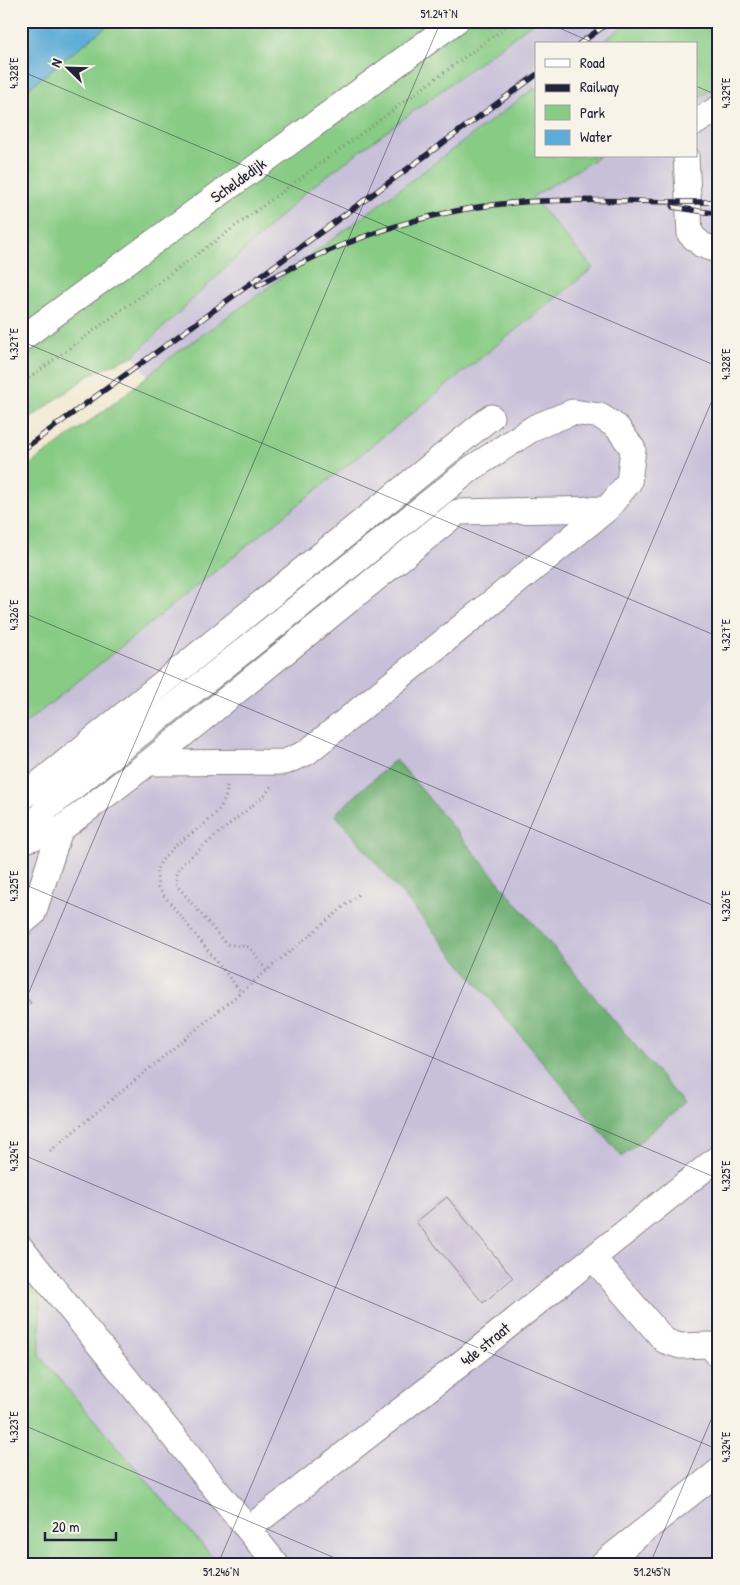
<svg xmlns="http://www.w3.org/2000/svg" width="740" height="1585" font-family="'Patrick Hand',sans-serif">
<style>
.industrial{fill:#c7c0d9}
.green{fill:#87cb84;stroke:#547660}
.forest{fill:#6daf72;stroke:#486856}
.water{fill:#5cacd7;stroke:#3f6789}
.building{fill:#b5a5ce}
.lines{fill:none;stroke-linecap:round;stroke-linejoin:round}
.minor-casing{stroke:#8a8586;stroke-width:27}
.path{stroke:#8a8586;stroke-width:3;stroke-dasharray:1 4;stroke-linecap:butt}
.minor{stroke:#fff;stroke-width:25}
.rail-casing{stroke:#22223b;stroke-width:5.5}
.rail{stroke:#f7f3e8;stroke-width:4;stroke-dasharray:11;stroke-linecap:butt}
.ticks{fill:none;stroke:#22223b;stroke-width:1;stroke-opacity:0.45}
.labels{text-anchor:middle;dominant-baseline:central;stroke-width:4;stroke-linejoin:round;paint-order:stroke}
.street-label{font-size:16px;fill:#22223b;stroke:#f7f3e8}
.neatline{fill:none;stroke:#22223b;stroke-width:2}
.ticks-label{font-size:12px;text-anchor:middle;fill:#22223b}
</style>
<rect width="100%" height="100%" fill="#f7f3e8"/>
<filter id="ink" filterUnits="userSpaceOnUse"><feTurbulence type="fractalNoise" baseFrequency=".02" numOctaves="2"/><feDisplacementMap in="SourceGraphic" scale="10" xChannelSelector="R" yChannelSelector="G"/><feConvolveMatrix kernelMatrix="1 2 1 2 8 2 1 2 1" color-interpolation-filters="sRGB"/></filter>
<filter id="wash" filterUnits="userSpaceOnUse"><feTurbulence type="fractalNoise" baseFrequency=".0096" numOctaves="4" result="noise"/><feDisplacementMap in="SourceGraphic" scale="20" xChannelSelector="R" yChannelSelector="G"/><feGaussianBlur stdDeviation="1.12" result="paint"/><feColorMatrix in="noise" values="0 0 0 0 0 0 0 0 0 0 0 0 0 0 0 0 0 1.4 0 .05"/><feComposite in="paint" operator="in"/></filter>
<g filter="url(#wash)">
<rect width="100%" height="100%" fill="#f1e8d0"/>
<path class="industrial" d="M535,21h96l-32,23h-63v43l-274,205 -114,83 -15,-19 176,-167z
M719,85v1479h-461l-5,-6 -37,4 -176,-205v-58l-19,-24v-548l572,-459 -61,-71 68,-41h96v-57z"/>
<path class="green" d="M113,21h422l-226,168 -176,167 -42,18 -70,51v-331z
M631,21h88v64l-23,14v-55h-97z
M536,87v69h64l-68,41 61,71 -572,459v-256l92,-67 55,-45 94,-67z
M21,1275l19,24v58l176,204 37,-3 5,6h-237z"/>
<path class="forest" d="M396,759l288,345 -62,53 -287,-343z"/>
<path class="water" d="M21,21h92l-92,73z"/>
<g id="blocks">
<path class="building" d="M21,992l10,11 -10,8z
M447,1197l66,81 -30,25 -67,-81z"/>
</g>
</g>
<g filter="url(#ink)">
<use href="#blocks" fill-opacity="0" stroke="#8a8586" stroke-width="1"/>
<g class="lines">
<defs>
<path id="minor" d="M696,122l23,-14
M686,156l4,78 12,11 17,6
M21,339l435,-318
M148,763l310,-251 149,-3
M21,798l470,-381
M21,838l26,-30 425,-340 63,-41 38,-15 27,4 17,11 16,22 -4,33 -22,27 -301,244 -21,9 -137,1 -88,67 -39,11
M21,924l12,-10 27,-84
M21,1248l255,316
M593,1258l72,83 15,5 30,-1 9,11
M248,1529l211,-164 260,-208
M602,1564l117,-93"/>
</defs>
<use href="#minor" class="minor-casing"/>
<path class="path" d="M21,384l493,-363
M227,786c0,39 -56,49 -69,82 -2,5 0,14 0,20l83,104
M267,970l-18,-23 -23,-3 -51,-61 1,-11 6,-8 84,-70 5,-8
M50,1151l309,-257"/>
<use href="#minor" class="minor"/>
<defs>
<path id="rail" d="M579,44l32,-23
M673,207l46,7
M257,286c77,-43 165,-75 254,-83 69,-6 138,0 208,-1
M21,451l515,-376"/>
</defs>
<use href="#rail" class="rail-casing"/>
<use href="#rail" class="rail"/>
</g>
</g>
<path class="ticks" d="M543,21l53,23M21,71l698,296M696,86l23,10M21,341l698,296M21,612l698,296M21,883l698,296M21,1011l420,-990M21,1154l698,296M21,1424l328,140M218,1564l501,-1180M650,1564l69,-163"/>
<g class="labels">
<g class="street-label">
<text transform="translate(238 180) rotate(-36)">Scheldedijk</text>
<text transform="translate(485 1344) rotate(-39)">4de straat</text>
</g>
</g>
<rect width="740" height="1585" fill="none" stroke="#f7f3e8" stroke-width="55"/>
<rect x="535" y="42" width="162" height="115" fill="#f7f3e8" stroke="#a29fa3"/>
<rect x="545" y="59" width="25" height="8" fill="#ffffff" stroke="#a29fa3"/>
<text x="580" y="68" font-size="15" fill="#22223b">Road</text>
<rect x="545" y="84" width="25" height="8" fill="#22223b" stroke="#a29fa3"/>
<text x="580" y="92" font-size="15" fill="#22223b">Railway</text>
<rect x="545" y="105" width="25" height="15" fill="#87cb84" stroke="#a29fa3"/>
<text x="580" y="118" font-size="15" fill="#22223b">Park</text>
<rect x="545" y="130" width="25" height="15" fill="#5cacd7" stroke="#a29fa3"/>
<text x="580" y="142" font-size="15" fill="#22223b">Water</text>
<g transform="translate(68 68) rotate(293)" stroke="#f7f3e8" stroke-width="4" paint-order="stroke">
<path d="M0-4L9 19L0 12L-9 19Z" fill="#22223b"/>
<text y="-8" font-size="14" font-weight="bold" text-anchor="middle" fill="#22223b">N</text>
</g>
<path d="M45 1532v8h71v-8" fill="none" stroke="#22223b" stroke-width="2.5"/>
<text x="52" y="1532" font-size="15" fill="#22223b" stroke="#f7f3e8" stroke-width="4" paint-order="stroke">20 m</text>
<rect x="28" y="28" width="684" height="1530" class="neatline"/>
<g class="ticks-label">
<text x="439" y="18">51.247°N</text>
<text transform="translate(14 73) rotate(-90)" y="4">4.328°E</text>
<text transform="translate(726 93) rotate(-90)" y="4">4.329°E</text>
<text transform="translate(14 344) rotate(-90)" y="4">4.327°E</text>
<text transform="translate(726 364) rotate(-90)" y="4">4.328°E</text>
<text transform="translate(14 615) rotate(-90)" y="4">4.326°E</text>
<text transform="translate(726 635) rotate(-90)" y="4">4.327°E</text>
<text transform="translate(14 886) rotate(-90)" y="4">4.325°E</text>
<text transform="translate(726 906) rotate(-90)" y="4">4.326°E</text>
<text transform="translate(14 1156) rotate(-90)" y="4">4.324°E</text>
<text transform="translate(726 1176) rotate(-90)" y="4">4.325°E</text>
<text transform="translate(14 1427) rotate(-90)" y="4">4.323°E</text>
<text transform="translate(726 1447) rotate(-90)" y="4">4.324°E</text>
<text x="221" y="1576">51.246°N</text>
<text x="652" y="1576">51.245°N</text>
</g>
</svg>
